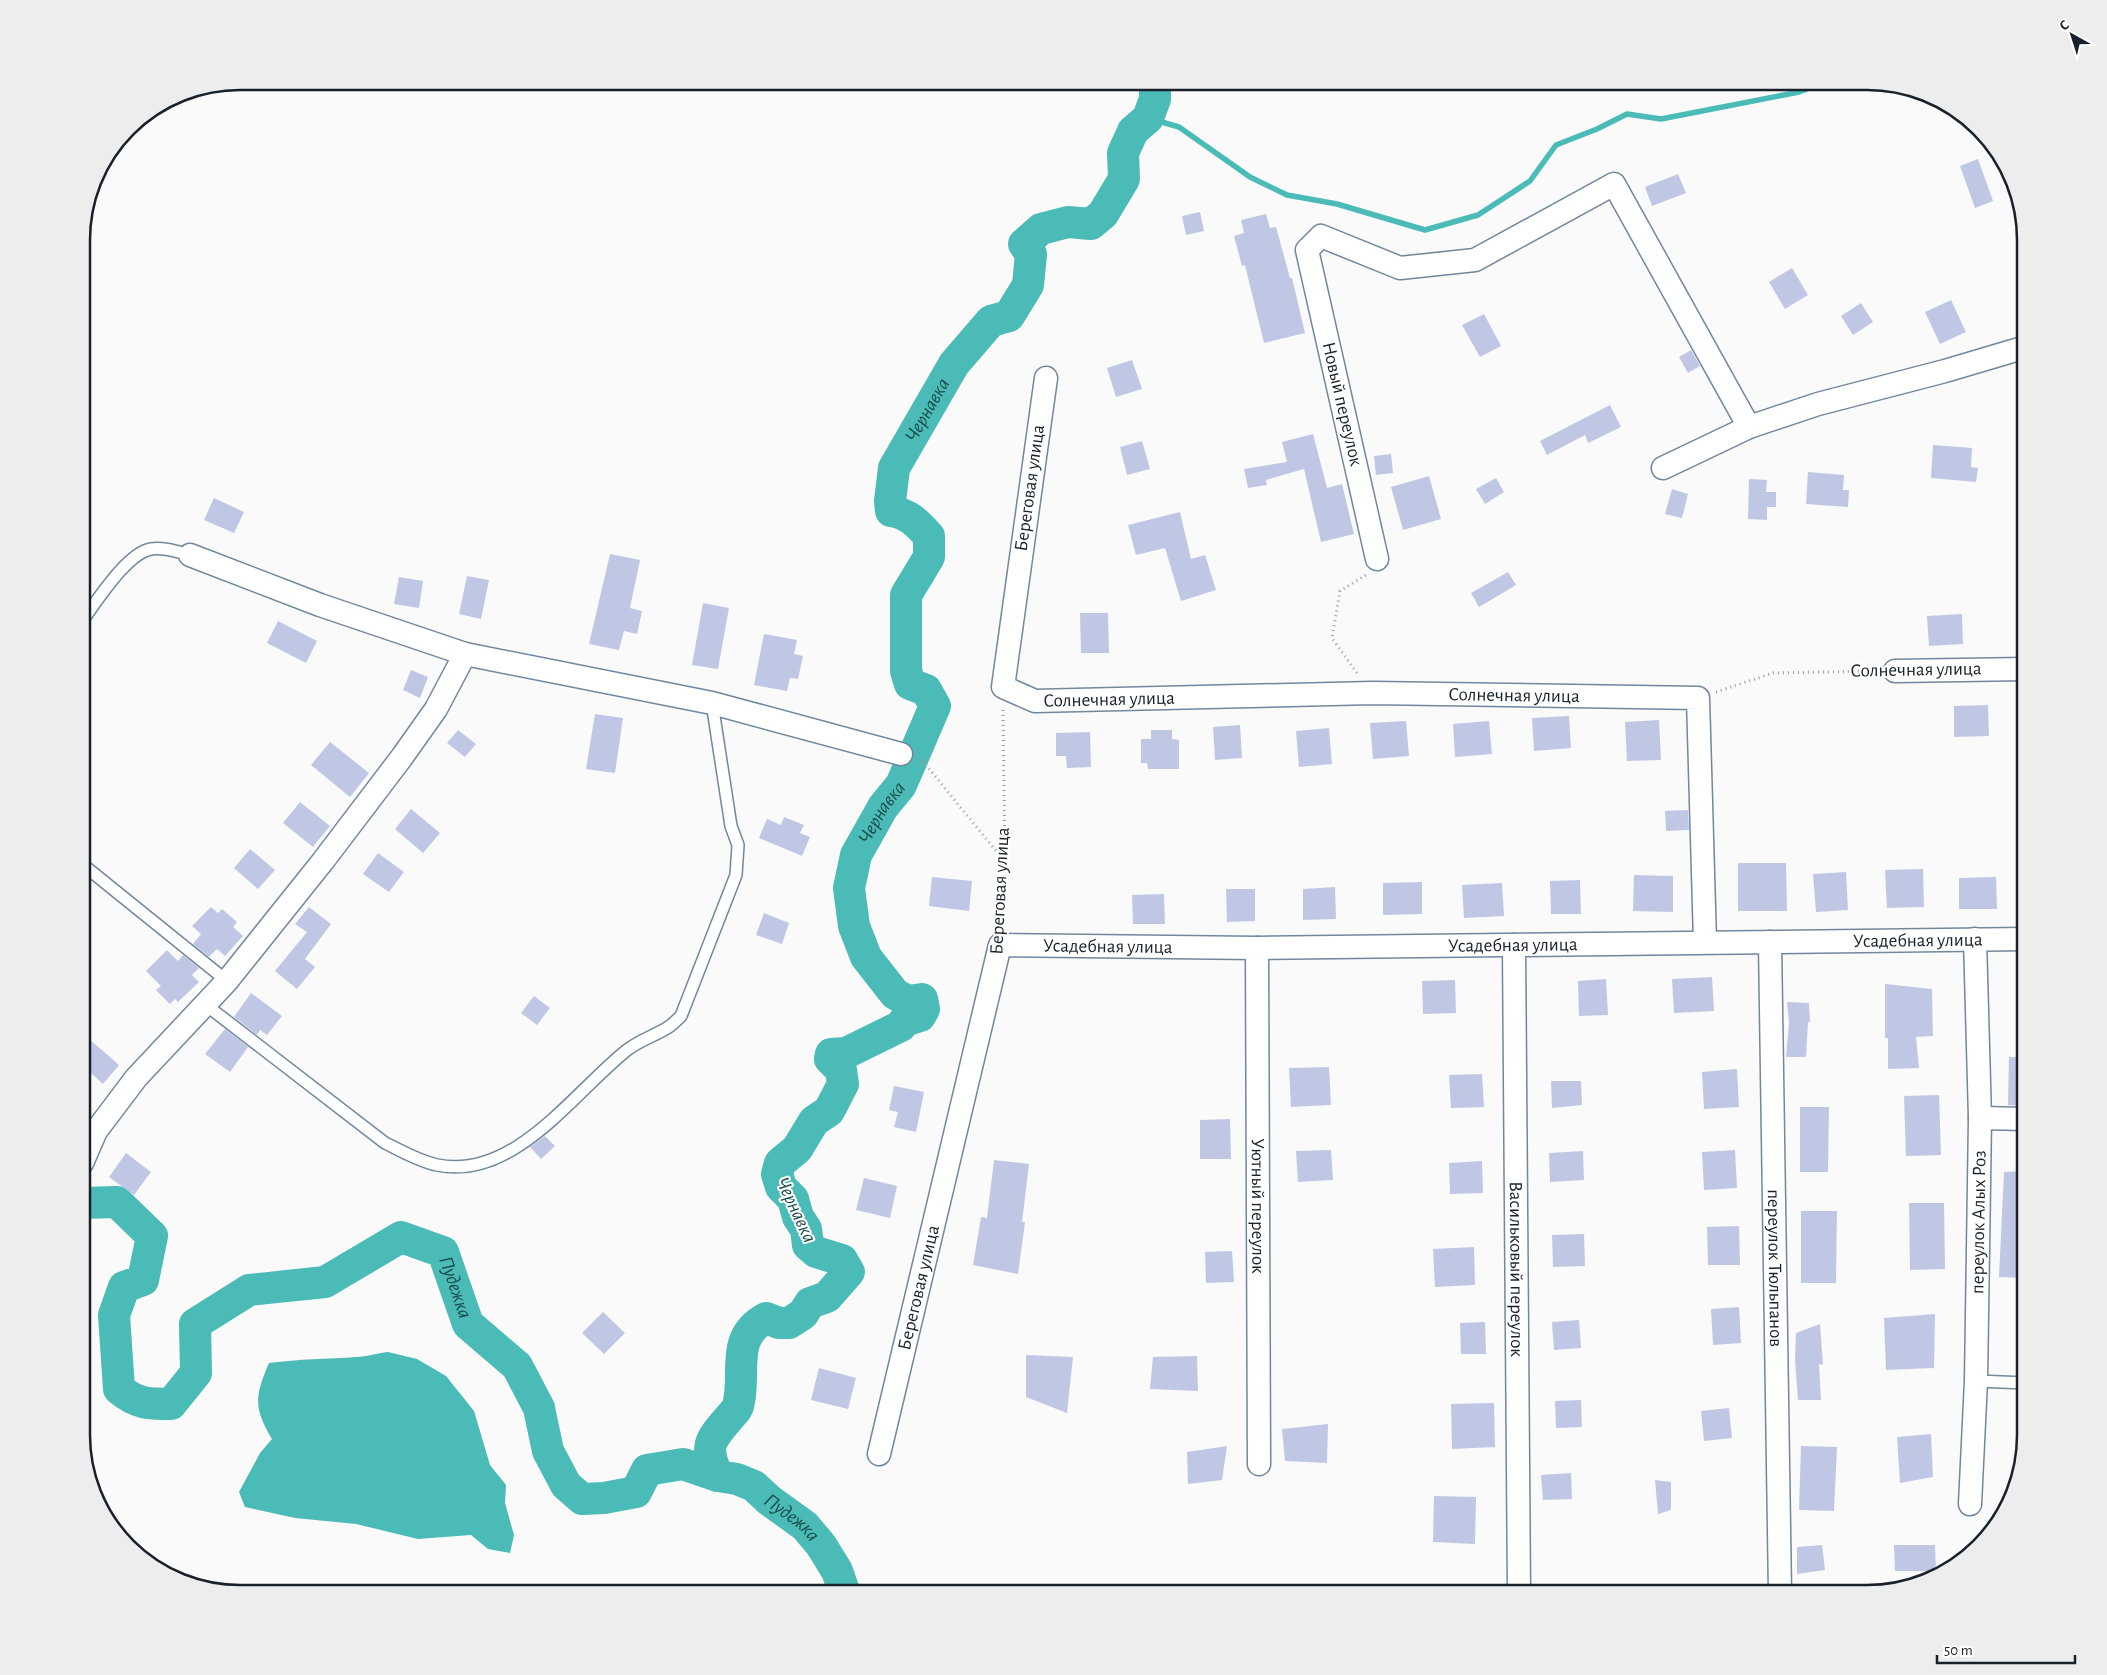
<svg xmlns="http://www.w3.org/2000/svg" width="2107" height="1675" font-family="'Alegreya Sans',sans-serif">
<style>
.water{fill:#4abbb7}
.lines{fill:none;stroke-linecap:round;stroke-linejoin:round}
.stream{stroke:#4abbb7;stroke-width:5.5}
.river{stroke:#4abbb7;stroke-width:32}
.building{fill:#c0c7e4}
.lane-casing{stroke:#71879d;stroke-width:14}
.street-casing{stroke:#71879d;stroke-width:25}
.path{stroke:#999da1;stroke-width:3;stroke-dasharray:1 4;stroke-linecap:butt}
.lane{stroke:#fff;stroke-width:11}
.street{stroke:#fff;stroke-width:22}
.labels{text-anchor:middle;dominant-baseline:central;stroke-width:4;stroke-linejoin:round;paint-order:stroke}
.street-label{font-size:19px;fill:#182129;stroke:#fff}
.water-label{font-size:20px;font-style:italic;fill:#194a49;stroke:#fff}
.rim{fill:none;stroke:#182129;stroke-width:2.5}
</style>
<rect width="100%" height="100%" fill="#fafafa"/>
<path class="water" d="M923,412l8,7 1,5c-7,11 -17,16 -27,5l3,-9 5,-7z
M927,561l8,6 -4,11 2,4c-5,7 -17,7 -25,8 -3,-8 -2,-18 3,-26l13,1z
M388,1352l29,7 29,17 28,35 16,54 16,20 -1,18 9,32 -4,18 -22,-4 -17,-14 -53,4 -62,-15 -61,-6 -50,-11 -6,-15 21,-39 12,-14c-19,-32 -17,-43 -3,-76 30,-4 58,-4 88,-6 9,0 20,-4 31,-5z"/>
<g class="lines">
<path class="stream" d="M1148,118l31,9 71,50 37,18 50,9 88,26 53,-15 52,-34 26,-36 41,-16 30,-15 34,5 138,-27 29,-11"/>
<g class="river">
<path id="s1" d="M82,1203l35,-1 35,34 -9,44 -19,7 -10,28 5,74c18,15 29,15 52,15l25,-31 -1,-49 54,-34 76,-8 76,-45 42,15 25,72 49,42 22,42 9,43 18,34 16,14 22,-1 32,-6 11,-22 36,-6 35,12 19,3 17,7 15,14 36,26 16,19 16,26 8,23"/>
<path id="s2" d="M718,1476c-14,-29 -9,-35 11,-58 3,-4 8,-8 9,-12 9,-33 -9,-68 28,-88l13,5h10l14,-9 7,-11 17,-6 22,-25 -7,-12 -26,-8 -8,-7 -2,-16 -8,-12 -5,-18 -12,-12 -4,-13 3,-11 17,-14 17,-28 15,-10 14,-27 -2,-14 -11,-11 1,-5 15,-1 55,-27 3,-5 16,-5 4,-7 -2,-10 -14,2 -13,-7 -29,-37 -12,-31 -5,-38 7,-33 27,-48 18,-22 34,-79 -9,-16 -16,-6 -4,-13v-76l23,-38v-21c-12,-13 -20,-22 -38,-25l-1,-10 4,-33 60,-104 37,-43 18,-5 19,-31 3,-31 -7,-10 17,-15 27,-7 23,2 12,-10 21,-35 -1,-26 10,-22 15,-13 7,-19v-18"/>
</g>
</g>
<path class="building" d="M1978,159l15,42 -18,7 -15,-42z
M1678,174l8,19 -34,13 -7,-19z
M1200,212l4,19 -18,4 -4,-19z
M1266,214l4,14 6,-1 14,51h2l13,55 -41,10 -19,-78 -3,1 -8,-30 10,-3 -3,-13z
M1792,268l16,27 -23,14 -16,-27z
M1951,300l15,32 -26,12 -15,-32z
M1861,303l12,19 -20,13 -12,-19z
M1484,314l17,32 -21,11 -18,-32z
M1691,350l9,16 -12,7 -9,-16z
M1132,360l10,29 -26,8 -9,-29z
M1610,405l11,22 -33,16 -3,-8 -38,20 -7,-14z
M1313,434l14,54 15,-4 12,50 -33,8 -17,-73 -38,11 1,5 -19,3 -4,-19 43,-7 -5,-20z
M1142,441l8,28 -23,6 -7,-28z
M1933,445l39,3 -1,19 7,1 -2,14 -45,-4z
M1391,454l2,19 -17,2 -2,-19z
M1808,472l36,3 -1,15h6l-1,17 -42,-3z
M1429,476l12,43 -38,11 -12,-43z
M1496,478l8,14 -19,12 -9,-15z
M1749,479l18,1 -1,12h10v15h-9v13l-19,-1z
M1672,489l16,5 -6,24 -17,-4z
M214,498l30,14 -10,21 -30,-13z
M1180,512l11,47 14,-4 11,35 -35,11 -16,-53 -29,7 -8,-30z
M610,554l30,6 -10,48 12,3 -5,23 -13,-3 -5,19 -30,-6z
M1508,572l8,13 -37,22 -8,-14z
M467,576l22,4 -8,39 -22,-5z
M399,577l24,4 -4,27 -25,-4z
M703,603l26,5 -11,61 -26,-4z
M1080,613h28l1,40h-28z
M1962,614l1,30 -34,2 -2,-30z
M278,621l39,20 -11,22 -39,-20z
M764,634l33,6 -3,14 9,2 -5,23 -8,-1 -3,13 -33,-6z
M411,670l17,7 -8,21 -17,-8z
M1988,705l1,31 -35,1v-31z
M595,714l28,4 -8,55 -29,-4z
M1569,716l2,32 -37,3 -2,-33z
M1659,720l2,40 -34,1 -2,-39z
M1406,721l3,35 -36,3 -3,-36z
M1489,721l3,33 -37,3 -2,-33z
M1240,725l2,33 -27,2 -2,-33z
M1329,728l3,36 -33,3 -3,-36z
M458,730l18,14 -11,13 -18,-14z
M1151,730h21v9l7,1v29h-31l-1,-6h-6v-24h10z
M1090,732l1,35 -24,1 -1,-12h-10v-23z
M330,742l39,31 -19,24 -39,-32z
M300,802l30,24 -17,21 -30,-24z
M411,809l29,24 -17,20 -28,-24z
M1688,810l1,20 -23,1 -1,-20z
M784,817l20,8 -4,8 10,4 -8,19 -43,-18 8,-19 14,6z
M250,849l25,21 -17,19 -24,-21z
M378,853l26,19 -15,20 -26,-18z
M1738,863h48l1,48h-49z
M1923,869l1,38 -37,1 -2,-38z
M1846,872l2,38 -32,2 -3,-38z
M1634,875l39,1v36l-40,-1z
M932,877l40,4 -3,30 -40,-5z
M1996,877l1,32h-38v-31z
M1580,880l1,34h-30l-1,-33z
M1422,882v32l-39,1v-32z
M1502,883l2,33 -40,2 -2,-33z
M1335,887l1,32 -33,1v-31z
M1226,889h29v32l-28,1z
M1164,894l1,30h-32l-1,-29z
M211,907l7,6 4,-4 15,13 -4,5 10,9 -18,20 -8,-7 -8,8 -16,-13 8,-10 -9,-8z
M309,907l22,17 -26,35 10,8 -18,22 -22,-18 32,-39 -12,-8z
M764,913l25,10 -7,21 -26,-9z
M167,950l11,11 5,-6 16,13 -7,7 7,7 -21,20 -3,-3 -5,5 -14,-14 5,-4 -15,-15z
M1712,977l2,34 -40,2 -2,-34z
M1606,979l2,36 -29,1 -1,-35z
M1455,980l1,33 -33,1 -1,-33z
M1885,984l47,5 1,47 -17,1 3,31 -31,1v-31h-3z
M251,993l31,23 -15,19 -7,-5 -3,5 -23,-18z
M534,996l16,12 -13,17 -16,-12z
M1787,1002l22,1 1,19h-2l-2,35h-20l3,-34z
M225,1029l23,18 -18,25 -25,-18z
M88,1038l31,27 -16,19 -21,-19v-20z
M2009,1057h17v49l-18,-1z
M1329,1067l2,38 -40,2 -2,-39z
M1737,1069l2,38 -35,2 -2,-37z
M1482,1074l2,33 -33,1 -2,-33z
M1551,1081h30l1,24 -30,3z
M894,1086l30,6 -8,40 -22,-5 4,-15 -9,-2z
M1939,1095l2,60 -35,1 -2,-60z
M1800,1107h29l-1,65h-28z
M1230,1119l1,40h-31v-39z
M545,1136l10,10 -14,13 -11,-12z
M1331,1150l2,30 -35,2 -2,-31z
M1735,1150l2,38 -33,2 -2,-38z
M1583,1151l1,29 -34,2 -1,-29z
M126,1153l25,19 -17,23 -25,-18z
M994,1160l35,4 -7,58h3l-7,52 -45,-9 8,-48 6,1z
M1482,1161l1,32 -33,1 -1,-31z
M2026,1171v107l-27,-1 5,-105z
M864,1178l33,8 -7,32 -34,-8z
M1909,1203h35l1,66 -35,1z
M1801,1211h36l-1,72h-35z
M1739,1226l1,39h-32l-1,-38z
M1584,1234l1,32 -32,1 -1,-32z
M1474,1247l1,38 -40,2 -2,-38z
M1232,1251l2,31 -28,1 -1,-31z
M1739,1307l2,36 -28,2 -2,-36z
M603,1312l22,21 -21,21 -22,-21z
M1935,1314l-1,54 -48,2 -2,-52z
M1579,1320l2,28 -27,2 -2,-28z
M1485,1322l1,32h-25l-1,-31z
M1820,1324l3,41 -4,-1 2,36h-23l-3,-40 1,-27z
M1026,1355l47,2 -6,56 -41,-16z
M1197,1356l1,35 -48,-2 3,-32z
M819,1368l37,10 -8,31 -37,-9z
M1581,1400l1,27 -26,1 -1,-27z
M1494,1403l1,44 -43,2 -1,-45z
M1729,1408l3,30 -28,3 -3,-30z
M1328,1424l-1,39 -42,-2 -3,-32z
M1931,1434l2,43 -33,6 -3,-46z
M1227,1446l-5,34 -34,4 -1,-32z
M1801,1446l36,1 -3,64 -35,-1z
M1571,1473l1,26 -29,1 -2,-25z
M1655,1480l16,2v28l-13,4z
M1434,1496l42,1 -1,47 -42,-2z
M1822,1545l3,25 -28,4v-27z
M1894,1545h41l1,26h-41z"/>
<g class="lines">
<defs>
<path id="lane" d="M82,621c15,-20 45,-68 69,-72 13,-2 27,3 39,6
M82,864l145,117
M206,1005l179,138c17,8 33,18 52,22 77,16 137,-73 190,-115 13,-10 27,-14 40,-22 5,-3 10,-8 14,-12l55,-141 2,-30 -7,-19 -19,-123
M1976,1381l50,2"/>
<g id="street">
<path id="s3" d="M1046,378l-43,309 32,14 337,-8 326,5 7,244"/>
<path d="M1663,468l86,-41 69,-23 127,-33 81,-24"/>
<path d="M190,555l130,50 145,49 247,49 189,51"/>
<path d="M1377,559l-70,-309 14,-14 79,32 75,-8 139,-76 135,243"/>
<path d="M1895,671l131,-2"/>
<path id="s4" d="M1770,942l10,652"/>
<path id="s5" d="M1514,945l5,649"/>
<path id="s6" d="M1257,948l2,516"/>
<path d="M1980,1118l46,1"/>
<path d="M82,1163l14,-32 40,-53 91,-97 96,-120 79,-104 34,-48 29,-55"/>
<path id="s7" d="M879,1454l121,-509 257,3 769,-9"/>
<path id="s8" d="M1970,1504l6,-123 4,-263 -5,-179"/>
</g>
</defs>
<use href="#lane" class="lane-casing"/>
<use href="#street" class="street-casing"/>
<path class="path" d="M1357,673l-25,-35 8,-47 26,-16
M1716,692l57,-19 103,-2
M918,759l4,1 83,102
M1002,926l3,-64 -2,-154"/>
<use href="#lane" class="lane"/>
<use href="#street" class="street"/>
</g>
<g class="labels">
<g class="street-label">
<text transform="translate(1342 404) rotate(77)">Новый переулок</text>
<text transform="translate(1030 488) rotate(-82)">Береговая улица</text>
<text transform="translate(1916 670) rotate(-1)">Солнечная улица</text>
<text stroke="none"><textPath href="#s3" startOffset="826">Солнечная улица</textPath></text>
<text stroke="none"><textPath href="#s3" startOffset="421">Солнечная улица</textPath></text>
<text transform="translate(1000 891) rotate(-87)">Береговая улица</text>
<text stroke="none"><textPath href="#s7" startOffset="1441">Усадебная улица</textPath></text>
<text stroke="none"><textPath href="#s7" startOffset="1036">Усадебная улица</textPath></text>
<text stroke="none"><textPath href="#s7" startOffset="631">Усадебная улица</textPath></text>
<text stroke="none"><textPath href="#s6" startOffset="258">Уютный переулок</textPath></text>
<text stroke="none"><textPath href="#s8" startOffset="282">переулок Алых Роз</textPath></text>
<text stroke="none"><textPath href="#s4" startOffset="326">переулок Тюльпанов</textPath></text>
<text stroke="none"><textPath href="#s5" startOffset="324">Васильковый переулок</textPath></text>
<text stroke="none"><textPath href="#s7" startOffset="171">Береговая улица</textPath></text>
</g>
<g class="water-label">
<text stroke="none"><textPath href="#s2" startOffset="1379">Чернавка</textPath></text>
<text stroke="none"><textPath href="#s2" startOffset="912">Чернавка</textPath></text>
<text transform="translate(796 1210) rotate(65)">Чернавка</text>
<text stroke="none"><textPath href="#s1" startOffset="708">Пудежка</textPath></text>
<text stroke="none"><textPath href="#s1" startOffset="1202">Пудежка</textPath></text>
</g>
</g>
<path d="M0 0H2107V1675H0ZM240 90H1867A150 150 0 0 1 2017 240V1435A150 150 0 0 1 1867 1585H240A150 150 0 0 1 90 1435V240A150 150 0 0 1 240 90Z" fill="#ededee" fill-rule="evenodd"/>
<path class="rim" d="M240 90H1867A150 150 0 0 1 2017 240V1435A150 150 0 0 1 1867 1585H240A150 150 0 0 1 90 1435V240A150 150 0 0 1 240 90Z"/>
<g transform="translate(2072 35) rotate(321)" stroke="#ffffff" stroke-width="4" paint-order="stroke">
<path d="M0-4L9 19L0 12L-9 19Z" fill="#182129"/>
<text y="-8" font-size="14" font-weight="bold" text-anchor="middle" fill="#182129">С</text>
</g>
<path d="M1937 1655v8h138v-8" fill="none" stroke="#182129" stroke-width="2.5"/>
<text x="1944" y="1655" font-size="15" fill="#182129" stroke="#ffffff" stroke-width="4" paint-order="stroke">50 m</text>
</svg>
